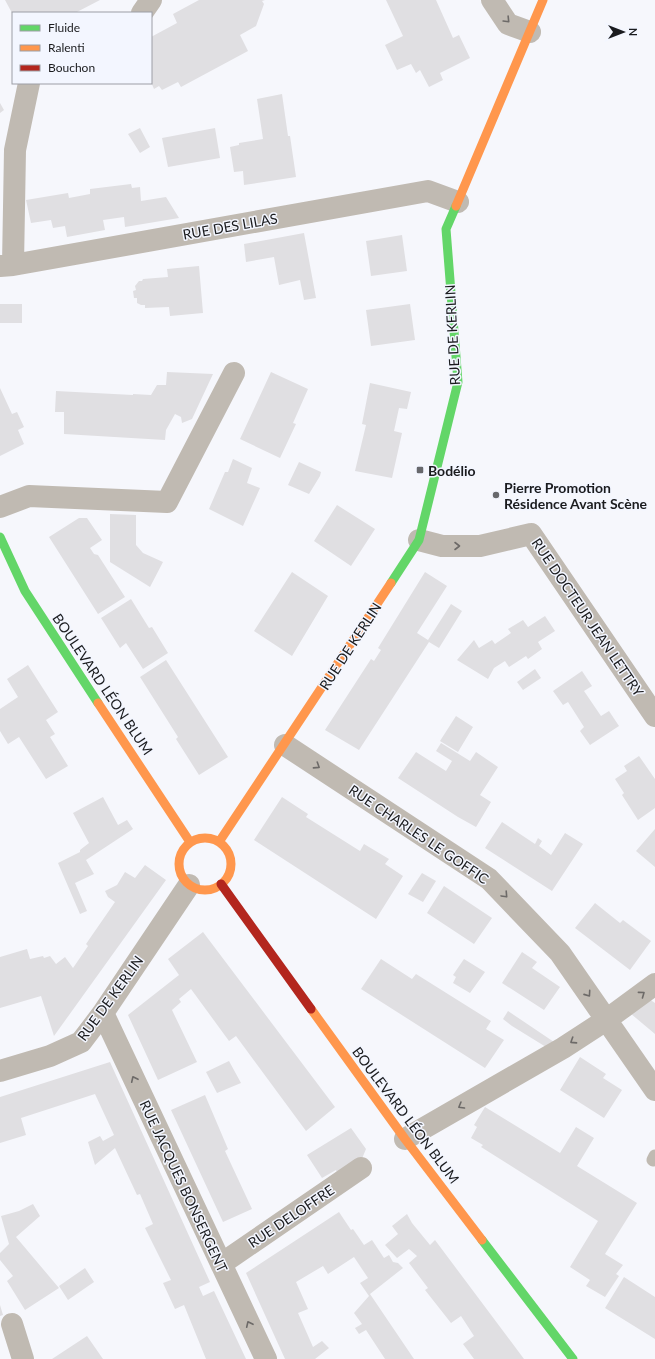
<svg xmlns="http://www.w3.org/2000/svg" width="655" height="1359" font-family="Lato,sans-serif">
<style>
.building{fill:#e0dfe2}
.lines{fill:none;stroke-linecap:round;stroke-linejoin:round}
.lane{stroke:#c0bab2;stroke-width:13}
.street{stroke:#c0bab2;stroke-width:22}
.fast{stroke:#63d668;stroke-width:9}
.slow{stroke:#ff974d;stroke-width:9}
.jam{stroke:#b3261e;stroke-width:9}
.oneway{stroke:#6d6a68}
.poi-dot{fill:#67686c;stroke:#f3f6ff;stroke-width:1.5}
.labels{text-anchor:middle;dominant-baseline:central;stroke-width:3;stroke-linejoin:round;paint-order:stroke}
.street-label{font-size:14px;fill:#1a1b1e;stroke:#f3f6ff}
.poi-label{font-size:14px;font-weight:bold;fill:#1a1b1e;stroke:#f3f6ff;text-anchor:start}
</style>
<rect width="100%" height="100%" fill="#f6f7fc"/>
<path class="building" d="M5,0h95l-25,13h-63z
M199,0h66l-3,1 2,3 -8,22 -16,9 8,16 -67,36 -3,-5 -16,8 -3,-4 -5,3 -3,-7v-45l26,-14 -4,-9z
M386,0h50l17,38 6,-3 11,23 -30,15 3,7 -14,7 -9,-17 -4,3 -5,-9 -14,6 -12,-25 18,-9z
M282,94l6,42h2l6,41 -52,8 -1,-14 -9,1 -4,-25 9,-2v-2l24,-4 -6,-40z
M0,103l4,7 -4,3z
M140,128l10,19 -10,6 -12,-19z
M215,128l5,30 -52,9 -6,-29z
M131,184l1,4 8,-1 1,14 25,-4 13,21 -54,9 -1,-10 -21,3 2,10 -38,7 -2,-11 -12,2 -2,-8 -20,3 -5,-23 42,-7 1,5 21,-4v-5z
M304,233l12,65 -12,2 -4,-20 -21,5 -5,-28 -28,5 -2,-18z
M402,235l5,36 -36,5 -5,-35z
M199,266l4,47 -33,3 -1,-9 -24,1v-3h-4l-4,-2v-5h-3l-1,-7 3,-1 -1,-4 4,-5h3l1,-2 25,-2 -1,-8z
M0,304h22v19h-22z
M410,304l5,36 -44,6 -5,-36z
M167,372l46,2 -21,45 -10,4 -1,-6 -6,-3 -9,16 -1,10 -101,-6v-22h-9l1,-21 77,4v-1l18,1 6,-10h9z
M271,372l37,17 -15,34 3,1 -16,34 -40,-19z
M370,383l41,9 -4,17 -8,-1 -5,23 8,2 -10,45 -37,-7 11,-46 -4,-1z
M0,388l12,26 5,-2 7,15 -6,3 6,14 -24,12z
M233,459l19,9 -5,15 13,5 -17,38 -34,-17 16,-37h3z
M299,462l22,10 -1,4 -11,18 -21,-9z
M337,505l38,24 -24,37 -37,-25z
M110,514l26,1v30l7,8 20,9 -13,25 -40,-25z
M79,518h8l15,22 -12,8 4,6 4,1 27,42 -27,17 -49,-77z
M292,572l36,24 -36,60 -38,-25z
M425,572l22,14 -30,47 11,7 23,-36 11,7 -23,37 -10,-6 -70,108 -34,-20 46,-71 3,2 7,-11 -3,-2z
M131,599l18,29 3,-1 16,26 -25,16 -17,-26 -6,5 -19,-30z
M545,616l10,15 -17,11 4,7 -14,10 -2,-3 -17,11 -4,-6 -11,7 -6,11 -31,-19 17,-20 5,8 13,-8 3,4 16,-11 -3,-4 15,-9 5,7z
M166,660l62,97 -29,18 -23,-36 2,-2 -38,-60z
M28,665l30,47 -12,8 9,14 -5,3 18,29 -22,13 -27,-42 -11,7 -8,-13v-22l18,-12 -11,-18z
M535,669l6,9 -18,12 -6,-8z
M582,671l10,15 -8,5 17,25 8,-5 10,15 -29,19 -10,-14 4,-4 -16,-25 -5,3 -10,-14z
M456,716l17,11 -15,25 -18,-11z
M441,743l29,18 6,-9 22,15 -18,28 11,7 -15,25 -18,-10 -60,-39 18,-26 30,19 6,-10 -16,-10z
M639,756l16,23v29l-17,12 -16,-25 2,-2 -9,-14 12,-8 -3,-5z
M103,797l15,28 9,-5 6,9 -47,31 8,14 -19,9 12,28 -7,3 -22,-51 22,-11v-2l9,-7 -16,-30z
M282,797l26,17 -2,3 54,34 4,-7 25,15 -4,5 18,12 -27,43 -122,-79z
M502,822l33,22 3,-6 4,3 -3,5 12,9 14,-22 18,11 -31,47 -67,-43z
M655,829v38l-19,-16z
M145,865l21,15 -112,156 -13,-40 -41,12v-51l27,-8 3,10 13,-3 1,2 6,-2 6,8 9,-7 8,11 15,-22 -2,-2 29,-42 -7,-5 -3,-6 12,-6 8,-13 10,6z
M422,873l14,8 -13,21 -15,-8z
M444,886l48,32 -18,26 -47,-31z
M595,903l25,20 3,-3 28,21 -21,29 -55,-42z
M203,932l132,175 -29,24 -70,-95 -7,5 -38,-52 -12,10 2,3 -9,8 25,52 -39,18 -30,-65 51,-40 -11,-16z
M522,952l15,10 -5,6 28,19 -16,23 -42,-27z
M381,959l31,20 4,-5 75,47 -5,8 18,11 -19,28 -124,-79z
M464,959l21,13 -15,21 -17,-10 3,-6 -3,-2z
M649,999l6,4v31l-25,-21z
M508,1011l46,31 -8,5 -34,-21 -9,-7z
M580,1057l26,17 -3,4 19,12 -18,28 -44,-28z
M229,1061l12,22 -24,10 -11,-21z
M110,1062l100,220 -11,5 4,9 11,-5 32,68h-40l-22,-54 -9,4 -12,-26 8,-3 -26,-52 8,-4 -13,-30 -3,1 -22,-47 -20,17 -7,-23 12,-6 3,5 11,-6 -19,-41 -74,24 5,17 -26,8v-46z
M205,1095l23,54 -3,2 27,58 -29,13 -52,-112z
M485,1107l75,46 16,-26 18,11 -17,28 60,37 -32,51 18,11 -7,9 3,2 -14,21 -19,-11 4,-6 -20,-13 28,-46 -117,-74 2,-2 -12,-7 6,-11 -3,-2z
M351,1128l15,21 -5,12 -23,14 -2,-5 -14,8 -15,-23z
M33,1204l7,12 -24,21 43,51 -34,22 -18,-29 6,-5 -13,-16v-7l9,-9 -8,-28 18,-5z
M339,1212l12,18 2,-1 11,16 8,-5 12,18 5,-3 4,7 5,1 5,5 -33,26 44,65h-29l-19,-29 -7,4 -4,-6 7,-4 -8,-11 15,-17 -9,-13 8,-5 -14,-21 -26,17 -5,-8 -27,16 12,27 -10,4 15,34 9,-6 7,7 -14,11h-30l-39,-86z
M407,1214l5,9 18,22 5,-5 89,119h-50l-11,-15 11,-8 -13,-20 -10,7 -26,-33 3,-2 -19,-25 8,-7 -8,-7 -12,9 -12,-13 13,-11 -6,-8z
M85,1268l9,14 -26,18 -9,-14z
M624,1277l31,20v42l-50,-31z
M0,1305l3,10 -3,1z
M87,1336l16,23h-51z"/>
<g class="lines">
<path class="lane" d="M653,1160l2,-4"/>
<path class="street" d="M492,0l16,24 22,8
M142,13l9,-13
M13,265l2,-115 14,-67
M0,266l13,-1 415,-74 30,11
M0,507l29,-11 138,6 67,-129
M419,540l23,6h38l51,-12 124,182
M285,745l204,134 71,74 95,137
M103,1013l163,346
M0,1071l50,-15 31,-14 22,-29 86,-128
M405,1139l158,-91 43,-28 49,-36
M221,1264l140,-96
M12,1324l11,35"/>
<path class="fast" d="M0,537l25,54 73,112
M391,583l28,-43 39,-158 -12,-153 10,-23
M482,1240l91,119"/>
<path class="slow" d="M456,206l87,-206
M98,703l92,139
M179 864a26 26 0 1 1 52 0a26 26 0 1 1-52 0Z
M219,842l172,-259
M311,1009l94,130 77,101"/>
<path class="jam" d="M221,884l90,125"/>
</g>
<defs><path id="oneway-chevron" d="M-2-3.5L2.5 0L-2 3.5" fill="none" stroke-width="1.6" stroke-linecap="round" stroke-linejoin="round"/></defs>
<g class="oneway">
<use href="#oneway-chevron" transform="translate(507 20) rotate(46)"/>
<use href="#oneway-chevron" transform="translate(457 546)"/>
<use href="#oneway-chevron" transform="translate(317 766) rotate(33)"/>
<use href="#oneway-chevron" transform="translate(505 895) rotate(47)"/>
<use href="#oneway-chevron" transform="translate(588 994) rotate(55)"/>
<use href="#oneway-chevron" transform="translate(642 994) rotate(-36)"/>
<use href="#oneway-chevron" transform="translate(573 1041) rotate(147)"/>
<use href="#oneway-chevron" transform="translate(134 1079) rotate(-115)"/>
<use href="#oneway-chevron" transform="translate(461 1106) rotate(150)"/>
<use href="#oneway-chevron" transform="translate(249 1324) rotate(-115)"/>
</g>
<g class="poi-dot">
<rect x="416" y="466" width="8" height="8" rx="2"/>
<circle cx="496" cy="495" r="4"/>
</g>
<g class="labels">
<g class="street-label">
<text transform="translate(230 226) rotate(-10)">RUE DES LILAS</text>
<text transform="translate(452 335) rotate(-93)">RUE DE KERLIN</text>
<text transform="translate(588 617) rotate(56)">RUE DOCTEUR JEAN LETTRY</text>
<text transform="translate(350 646) rotate(-57)">RUE DE KERLIN</text>
<text transform="translate(103 684) rotate(56)">BOULEVARD LÉON BLUM</text>
<text transform="translate(419 834) rotate(34)">RUE CHARLES LE GOFFIC</text>
<text transform="translate(110 998) rotate(-54)">RUE DE KERLIN</text>
<text transform="translate(406 1115) rotate(53)">BOULEVARD LÉON BLUM</text>
<text transform="translate(184 1186) rotate(65)">RUE JACQUES BONSERGENT</text>
<text transform="translate(291 1216) rotate(-34)">RUE DELOFFRE</text>
</g>
<g class="poi-label">
<text x="428" y="470">Bodélio</text>
<text x="504" y="487">Pierre Promotion<tspan x="504" dy="16">Résidence Avant Scène</tspan></text>
</g>
</g>
<rect x="12" y="12" width="140" height="72" fill="#f3f6ff" stroke="#9c9ea5"/>
<rect x="20" y="25" width="20" height="6" fill="#63d668" stroke="#9c9ea5"/>
<text x="48" y="32" font-size="12" fill="#1a1b1e">Fluide</text>
<rect x="20" y="45" width="20" height="6" fill="#ff974d" stroke="#9c9ea5"/>
<text x="48" y="52" font-size="12" fill="#1a1b1e">Ralenti</text>
<rect x="20" y="65" width="20" height="6" fill="#b3261e" stroke="#9c9ea5"/>
<text x="48" y="72" font-size="12" fill="#1a1b1e">Bouchon</text>
<g transform="translate(623 32) rotate(90)" stroke="#f3f6ff" stroke-width="3" paint-order="stroke">
<path d="M0-3L7 15L0 10L-7 15Z" fill="#1a1b1e"/>
<text y="-6" font-size="11" font-weight="bold" text-anchor="middle" fill="#1a1b1e">N</text>
</g>
</svg>
